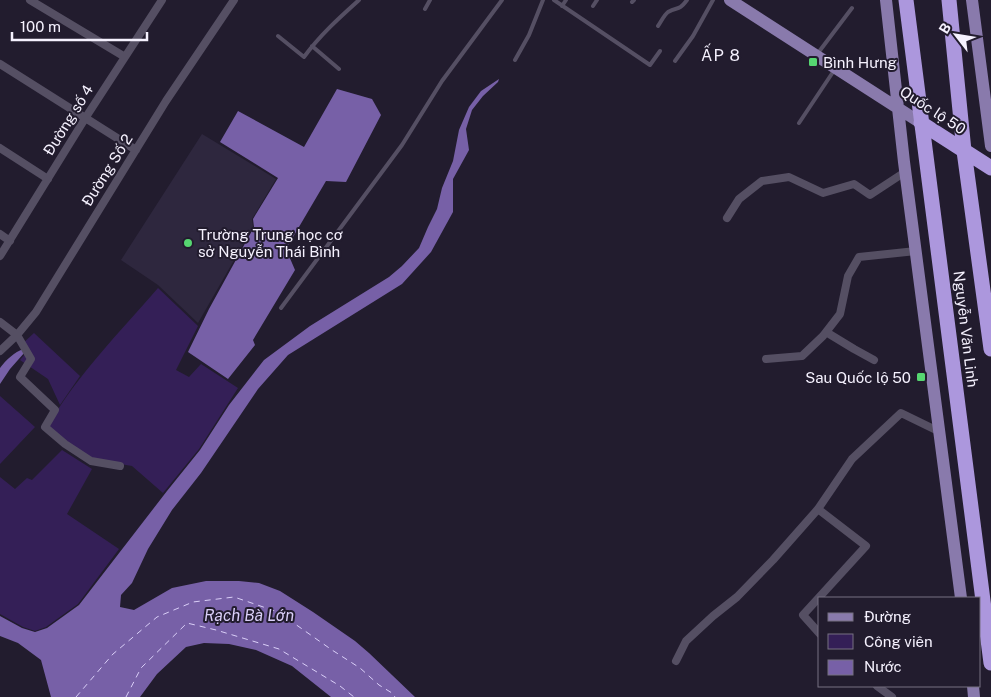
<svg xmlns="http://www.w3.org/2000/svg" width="991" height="697" font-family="'Public Sans',sans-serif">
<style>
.built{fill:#2e273e}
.green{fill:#341f57}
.water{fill:#7760a7}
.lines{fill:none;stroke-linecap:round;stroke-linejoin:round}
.ferry{stroke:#dacff8;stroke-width:1;stroke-dasharray:6 5;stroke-linecap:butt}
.lane{stroke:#554f63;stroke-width:4}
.street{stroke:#554f63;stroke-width:8}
.primary{stroke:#897aac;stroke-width:12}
.highway{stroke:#ac97dd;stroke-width:15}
.poi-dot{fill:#56d671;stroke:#221c2e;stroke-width:2}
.labels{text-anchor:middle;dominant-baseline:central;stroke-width:4;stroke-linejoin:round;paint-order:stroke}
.poi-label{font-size:15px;fill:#f5f1fe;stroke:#221c2e;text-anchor:start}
.street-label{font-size:15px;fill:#f5f1fe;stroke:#221c2e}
.neighbourhood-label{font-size:16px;letter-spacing:1px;fill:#f5f1fe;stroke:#221c2e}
.water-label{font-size:16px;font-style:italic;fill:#dacff8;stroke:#221c2e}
</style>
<rect width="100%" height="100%" fill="#221c2e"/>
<path class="built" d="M202,134l74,45 -24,40 1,8 -55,96 -40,-38 -37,-25z"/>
<path class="green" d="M158,288l40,38 -22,44 13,7 12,-13 37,24 -39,61 -36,44 -31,-27 -41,-7 -24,-17 -19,-16c29,-51 72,-94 110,-138z
M34,333l46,43 -20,29 -12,-26 -28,-19 5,-6 -4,-9z
M0,396l35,31 -35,37z
M62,450l30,19 -25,45 52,35 -41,55 -32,23 -11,4 -12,-4 -23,-13v-137l15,12 12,-11 5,2z"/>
<path class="water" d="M499,79l-1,3 -15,14 -11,14 -6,19 3,21 -16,29v33l-22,40 -29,32 -114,71 -30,34 -57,84 -29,37 -24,39 -16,34 -11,12 -1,12 14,3 38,-22 34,-7h33l20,2 21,8 33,21 42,29 14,12 46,44h-84l-39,-31 -36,-16 -27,-6 -25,-1 -18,4 -29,27 -17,23h-89l-10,-37 -23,-17 -18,-7v-20l22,12 13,4 12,-4 32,-23 88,-114 33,-41 29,-45 35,-45 46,-34 79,-49 13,-11 17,-18 9,-21 9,-18 5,-21 11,-27 6,-31 10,-23 12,-16z
M337,89l35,10 9,16 -35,67 -20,-1 -40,68 9,21 -42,70 2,5 -27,34 -40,-27 21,-43 45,-82 -1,-8 25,-41 -58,-36 18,-31 66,36z
M24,349l1,3 -15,17 -10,15v-16c6,-8 14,-16 24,-19z"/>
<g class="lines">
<path class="ferry" d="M76,697l37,-43 44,-37 36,-15 41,-5 44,15 54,38 28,18 19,17 13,8 3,4
M126,697l15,-29 46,-45 29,7 63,19 61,37 14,11"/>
<path class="lane" d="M554,0l96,65 10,-14
M632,2l2,-2
M562,6l4,-6
M593,6l4,-6
M425,9l5,-9
M658,26c3,-4 6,-11 10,-14 10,-6 10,0 19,-12
M278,36l26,21c16,-22 35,-39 55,-57
M312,46l27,23
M818,53l34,-45
M515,60l14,-25 14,-35
M675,61l18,-25 20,-36
M799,123l36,-54
M281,308l121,-163 40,-64 60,-81"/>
<path class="street" d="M30,0l95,57
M0,64l136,86
M0,148l48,31
M727,218l12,-19 23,-18 27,-4 34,16 31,-9 16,11 35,-23
M0,234l10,7
M0,256l86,-139 76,-117
M0,322l17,13 14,24 -11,18 35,33 -10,17 20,17 26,17 29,5
M826,332l28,17 20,11
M0,351l17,-16 19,-23 130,-211 68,-101
M766,359l36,-3 21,-20 17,-22 8,-38 11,-19 57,-6
M818,509l48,37 -63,69 17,19
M676,661l10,-20 27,-25 24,-19 36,-37 45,-51 34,-50 49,-46 39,19
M877,686l15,11"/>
<path class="primary" d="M730,0l191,123
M886,0l18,162 57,436
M972,0l19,146
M973,686l1,11"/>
<path class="highway" d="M906,0l85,663
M949,0l15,151 27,198
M921,123l70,45"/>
</g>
<g class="poi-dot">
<rect x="808" y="57" width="10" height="10" rx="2.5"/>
<circle cx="188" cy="243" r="5"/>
<rect x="916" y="372" width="10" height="10" rx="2.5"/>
</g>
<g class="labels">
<g class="poi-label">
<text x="823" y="62">Bình Hưng</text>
<text x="198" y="234">Trường Trung học cơ<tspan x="198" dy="17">sở Nguyễn Thái Bình</tspan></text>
<text x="911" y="377" text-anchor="end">Sau Quốc lộ 50</text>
</g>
<g class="street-label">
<text transform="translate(933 110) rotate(33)">Quốc lộ 50</text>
<text transform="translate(68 120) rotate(-58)">Đường số 4</text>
<text transform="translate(107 170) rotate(-58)">Đường Số 2</text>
<text transform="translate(966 329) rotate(83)">Nguyễn Văn Linh</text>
</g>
<g class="neighbourhood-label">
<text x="721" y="55">ẤP 8</text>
</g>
<g class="water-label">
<text x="249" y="615">Rạch Bà Lớn</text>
</g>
</g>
<rect x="818" y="597" width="162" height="90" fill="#221c2e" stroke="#767181"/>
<rect x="828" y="613" width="25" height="8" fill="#897aac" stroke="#767181"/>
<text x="864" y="622" font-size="15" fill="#f5f1fe">Đường</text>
<rect x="828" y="634" width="25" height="15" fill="#341f57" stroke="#767181"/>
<text x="864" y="647" font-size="15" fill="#f5f1fe">Công viên</text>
<rect x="828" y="660" width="25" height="15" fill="#7760a7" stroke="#767181"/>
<text x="864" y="672" font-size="15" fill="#f5f1fe">Nước</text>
<g transform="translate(956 35) rotate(301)" stroke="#221c2e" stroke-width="4" paint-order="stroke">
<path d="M0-4L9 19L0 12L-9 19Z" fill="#f5f1fe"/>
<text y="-8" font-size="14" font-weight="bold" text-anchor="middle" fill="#f5f1fe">B</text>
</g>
<path d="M12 32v8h135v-8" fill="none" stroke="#f5f1fe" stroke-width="2.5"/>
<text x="20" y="32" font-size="15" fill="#f5f1fe" stroke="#221c2e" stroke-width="4" paint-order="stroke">100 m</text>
</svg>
